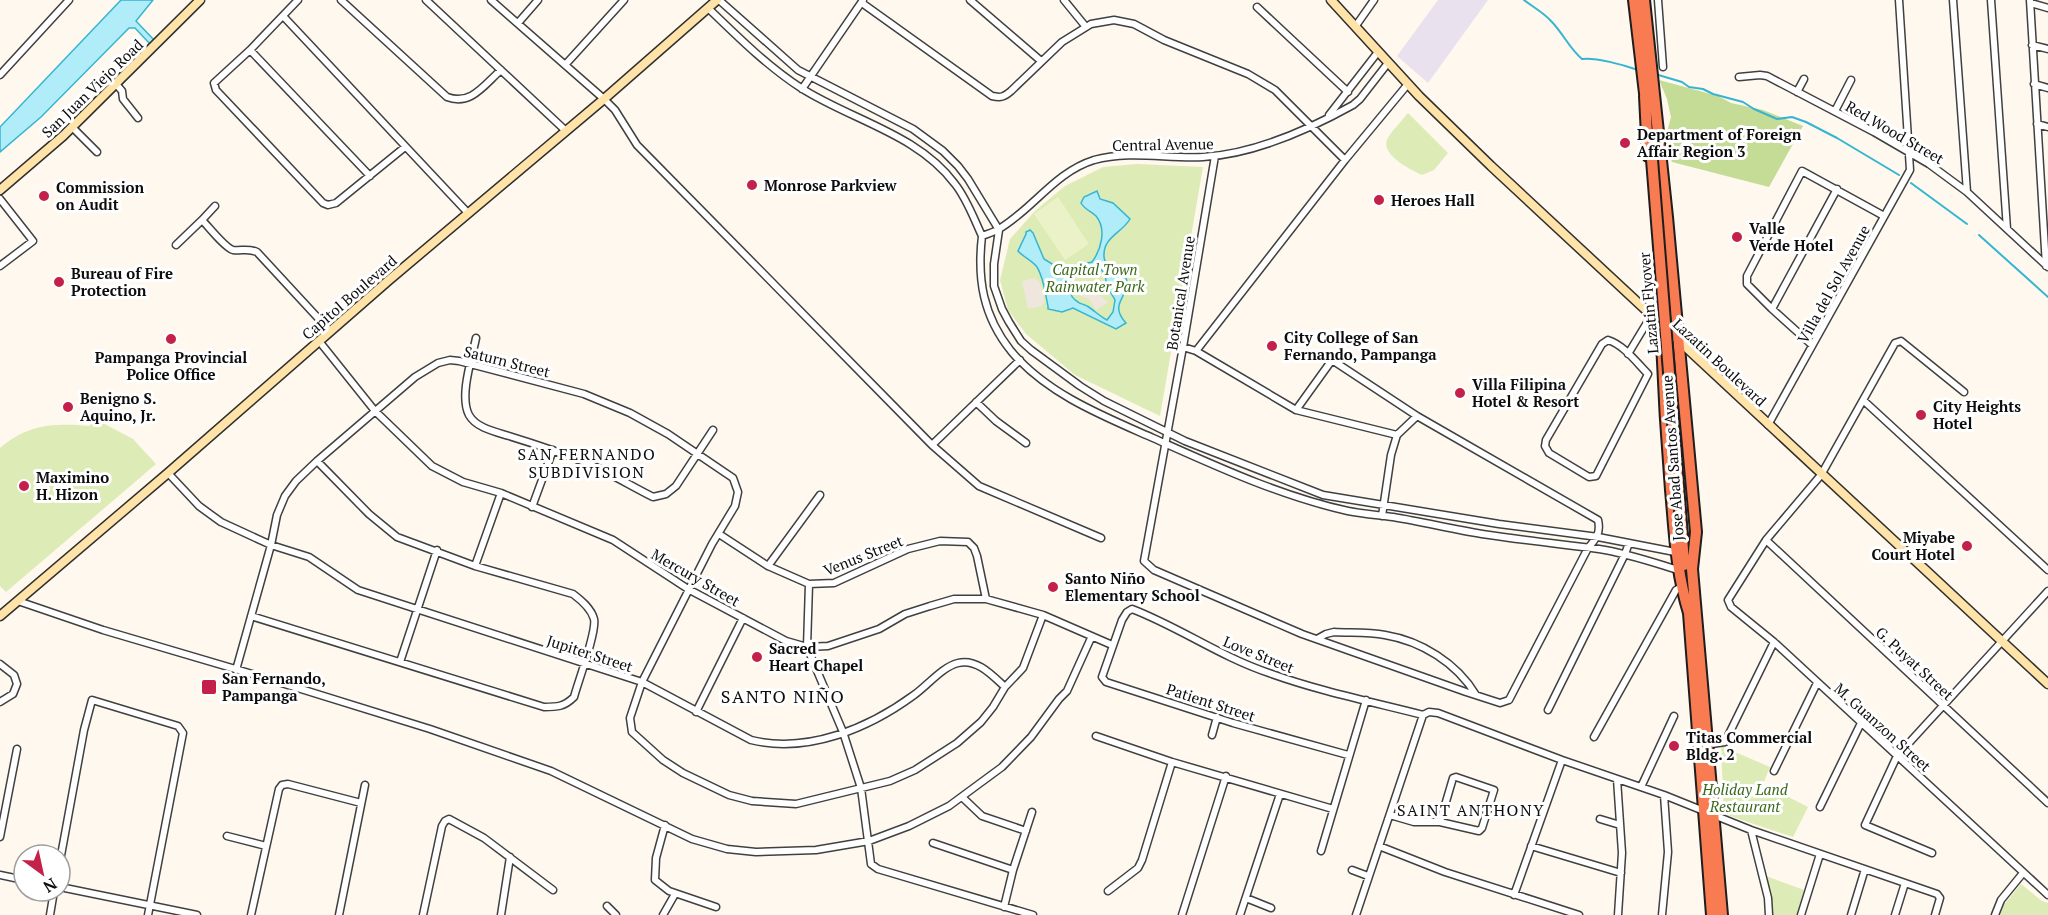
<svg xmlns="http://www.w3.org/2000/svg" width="2048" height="915" font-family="'PT Serif',serif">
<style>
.industrial{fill:#e9e1ed}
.green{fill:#ddebb6}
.forest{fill:#c4dc95}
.pitch{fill:#ecf2c8}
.plaza{fill:#efe6dd}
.water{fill:#b1edf8;stroke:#35b5d2;stroke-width:1.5;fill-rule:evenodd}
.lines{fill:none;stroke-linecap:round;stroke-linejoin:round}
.stream{stroke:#35b5d2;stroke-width:2}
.street-casing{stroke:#404040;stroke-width:9}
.secondary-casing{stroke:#2f2f2f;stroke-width:11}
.highway-casing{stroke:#1e1e1e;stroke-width:14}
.street{stroke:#fff;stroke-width:6}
.secondary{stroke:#ffe3a9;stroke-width:8}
.highway{stroke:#f97b52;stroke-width:10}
.highway-bridge-casing{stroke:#1e1e1e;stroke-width:14;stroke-linecap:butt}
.highway-bridge{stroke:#f97b52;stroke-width:10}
.poi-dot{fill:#c3204a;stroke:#fff;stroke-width:2}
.labels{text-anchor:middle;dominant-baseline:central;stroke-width:6;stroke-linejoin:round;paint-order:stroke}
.street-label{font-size:15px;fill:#0d0d0d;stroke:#fff}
.poi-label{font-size:15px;font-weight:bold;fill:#0d0d0d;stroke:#fff;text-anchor:start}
.park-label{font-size:15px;font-style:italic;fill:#3b681b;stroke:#fff}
.neighbourhood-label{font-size:16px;letter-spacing:1.5px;fill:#0d0d0d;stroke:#fff}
.quarter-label{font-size:18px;letter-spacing:1.5px;fill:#0d0d0d;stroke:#fff}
</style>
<rect width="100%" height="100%" fill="#fff8ee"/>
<path class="industrial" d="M1438,0h50l-60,83 -31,-27z"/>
<path class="green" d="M1408,113l40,40 -14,17 -12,5c-11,-5 -41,-20 -35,-35 4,-9 15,-19 21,-27z
M1137,164l66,3 -43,249 -85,-41 -49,-41 -18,-24 -8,-30 10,-41 26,-29 29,-24 38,-19z
M97,420l36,19 23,25 -150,128 -6,-6v-138c28,-24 54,-25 89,-22z
M1721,746l49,21 -7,17 45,23 -15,30 -69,-23z
M1766,876l38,14 -7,25h-25v-15z
M2021,884l21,17 6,2v12h-48l3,-9z"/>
<path class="forest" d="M1659,80l59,16 13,7 32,7 40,16 -34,61 -97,-25 -5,-11 -1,-15 5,-19 -4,-18z"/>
<path class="pitch" d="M1058,197l31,47 -24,16 -31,-46z"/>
<path class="plaza" d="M1035,278l5,5 5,18 -3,5 -14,3 -6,-28z
M1085,280l5,2 8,12 10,8 -12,8 -7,-11 -8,-3 -3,-6 1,-6z"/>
<path class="water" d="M121,0h32l-17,21 18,19 -4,4 -15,-16h-6l-88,89 -41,35v-25z
M1097,191l3,8 13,4 17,16c-8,14 -27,18 -26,37 0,15 24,13 23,28 -2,16 -17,21 -1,39l-10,6 -43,-21 -11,4 -14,-3v-3c-3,-13 -4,-28 -11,-39 -5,-7 -14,-10 -19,-16l8,-17v-2l4,-2 3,3 11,26 21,13 9,-6 18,-4c9,-12 15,-33 4,-46 -5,-5 -11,-6 -15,-13l3,-6zM1091,268l10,1 4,6 2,11 8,14 -2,12 -6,8c-8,-4 -13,-10 -20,-14 -3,-2 -7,-2 -9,-4 -11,-6 -8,-16 -5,-26z"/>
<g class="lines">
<path class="stream" d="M1524,0c9,7 20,13 27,21 12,12 18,27 31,38 13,-2 42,6 56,11
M1655,74l27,8 7,5 14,2 10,5 30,8 11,7 23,10 15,-2 14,5 31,16 62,37
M1911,183l56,41
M1979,235l69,62"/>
<defs>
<path id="street" d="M298,0l-48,50 -36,33 2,7 107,113 5,2 8,-2 69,-56
M341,0l106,97c24,9 37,-12 54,-27
M426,0l140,131
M491,0l113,99 11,11 22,35 295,300 47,41 122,52
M719,0l79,70 115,59 30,22 15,15 10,13 31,51 -5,34v22l8,23 7,13 12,19 10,9 49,36 24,15 81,40 138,54 176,29 99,13 77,15
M970,0l71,61
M1064,0l22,27
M1658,0l5,67
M1953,0l14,192
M1991,0l16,229
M2030,0l16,266
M862,3l130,93c9,2 12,1 19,-5l51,-49 29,-18 23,-4 20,4 30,16 84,34 27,16 70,70
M2031,3l17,5
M1257,7l91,85
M708,8c29,28 59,58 93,80 50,32 117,46 154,96 12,15 19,35 27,52
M283,16l185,197
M518,23l20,-23
M1355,27l19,-27
M2032,45l16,4
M250,50l120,126
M565,65l59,-65
M0,75l69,-75
M1739,77l21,-2 7,1 107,56 55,32 38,28 81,75
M116,84l6,7 1,8 15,19
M2034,84l14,4
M802,89l61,-89
M1797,92l7,-13
M1835,111l16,-31
M1329,115l49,-63
M2037,124l11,3
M72,127l25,25
M1215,156l-32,191 -39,214 10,9 148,64 164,58 34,11 9,-3 79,-152c8,-9 13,-15 10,-28l-181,-104 -85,-56 -36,50
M0,199l33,42 -33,25
M215,206l-13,14c6,6 23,28 31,30 9,1 15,-2 24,2l73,79
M982,236c-5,43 1,80 29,115 36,43 92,65 142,87 63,28 127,58 195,73 15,3 30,4 45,6 30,5 59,12 89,17 39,6 78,10 117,15 27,4 53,13 79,21
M982,236c5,-2 12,-4 17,-7 34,-20 56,-57 95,-69 36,-10 73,-1 109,-3 52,-3 105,-27 150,-52l7,-6 28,-36
M176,245l26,-25
M1772,309l65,-120
M476,338c-4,20 -17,58 -7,77 7,13 27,17 40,21 26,8 53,17 78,27 23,10 44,23 66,34l13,-3 10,-8 37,-56
M1608,340c16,5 29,23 40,34l-52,102 -7,1 -40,-24 -4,-7 1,-6 56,-96z
M319,341l56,70 57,55 31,16 38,11 112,47 75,49 98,52 21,6 21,-1 51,-17 26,-15 25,-8 24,-7h32l57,16 69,30
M1812,345l-40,-36 -25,-25v-8l55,-105 82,45
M1183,347l13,4 100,59 101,25
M1196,351l149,-191 63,-76
M1628,354l23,-38
M1964,392l-63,-51 -6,2 -74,132 -55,65 -38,60 3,7 43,35 274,253
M1863,400l185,170
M976,402l20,19 30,22
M1768,425l142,-255 -11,-170
M932,445l88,-85
M168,473l31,33 22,16 50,23 38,12 49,33 284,92 109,58c57,14 118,-12 163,-45 14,-10 28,-28 44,-32 19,-5 35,13 47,24
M532,507l21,-57
M1382,516l9,-61 6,-20 20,-19
M719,534l49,32 41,18 25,-1 74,-34 32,-8 28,1 6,6 3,8 9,43
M1766,540l282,263
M475,566l26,-73
M768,566l52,-71
M809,584l-2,63 36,85 18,56 10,76 7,5 155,46
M18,601l85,29 156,46 171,53 121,42 141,68 35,10 29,3 60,-2 53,-9 40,-15 40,-20 53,-39 29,-30 28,-38 8,-8 24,-53
M251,616l293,91c13,0 20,0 30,-10 4,-15 23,-66 20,-78 -3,-11 -13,-19 -21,-25l-98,-28 -78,-29 -28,-23 -52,-53
M1317,639l9,-5 8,-2c16,1 34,0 51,3 36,6 72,28 91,60
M400,662l37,-112
M0,664l14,11 3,9 -4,10 -13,8
M236,670l35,-125 6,-30 8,-19 11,-15 21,-20 98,-84 23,-14 12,-3 9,1 125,33 46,19 38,21 65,44 5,14 -3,14 -23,38 -70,138 -12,36 2,14 31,28 20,13 46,22 23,6 44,3 94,-23 25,-11 42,-27 24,-21 12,-15 12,-20 18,-19 20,-53
M1548,710l77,-156 4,-11
M696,712l47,-94
M1423,715l6,-3 9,1 124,47 102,35 87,35 186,64 3,4 -5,17
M1212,735l5,-18
M1096,736l76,26 161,47
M1594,737l82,-147 5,-3
M1705,745l20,-3 49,-100
M1348,755l-115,-32 -127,-41 -4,-5 20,-57 5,-8 5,-3c47,18 89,48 137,64 50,18 103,29 154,42
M1774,771l43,-88
M1617,779l5,74 -4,62
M1641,787l33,-71
M962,797l20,19 44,15
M1820,807l41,-84
M1390,815l24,7h26l39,9 3,-3 12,-38 -38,-13 -3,1 -13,44
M1600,819l20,6
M665,825l-9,33 -1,22 14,11 47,16
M1751,830l17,68 1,17
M227,836l39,10
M0,837l17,-88
M933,843l80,27
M1379,846l66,26 134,43
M1531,846l90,27
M1321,851l45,-151
M1932,853l-67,-28 32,-69 151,-165
M60,861l24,-131 8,-30 86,26 5,7 -35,182
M1352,870l16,6
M0,875l24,5
M60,887l137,28
M1108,891l30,-23 4,-8 30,-98
M1514,895l48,-135
M1246,898l25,10
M607,906l9,9
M1004,907l9,-37 19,-58
M50,915l4,-24
M251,915l28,-126 3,-4 6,-1 73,19
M339,915l26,-130
M423,915l19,-89 3,-5 4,-2 35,19 69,52
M501,915l9,-58
M663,915l12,-21
M1182,915l44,-139
M1240,915l40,-121
M1356,915l67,-200
M1662,915l6,-63 -4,-57
M1801,915l19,-61
M1851,915l14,-46
M1895,915l10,-32
M1995,915l6,-15 22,-27"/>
<path id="secondary" d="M1331,0l88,96 72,70 557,518
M0,190l63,-54 137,-136
M0,616l168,-143 221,-193 215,-181 113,-99"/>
<path id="highway" d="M1634,0l12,102
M1644,0l23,217 29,315 -4,37 30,346
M1645,96l3,60
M1662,342c2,50 5,99 9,148 4,43 5,81 18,123l23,302
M1682,535l2,30"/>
</defs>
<use href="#street" class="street-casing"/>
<use href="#secondary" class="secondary-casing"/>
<use href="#highway" class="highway-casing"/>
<use href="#street" class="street"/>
<use href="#secondary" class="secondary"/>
<use href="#highway" class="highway"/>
<defs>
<path id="highway-bridge" d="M1651,147l31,388"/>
</defs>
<use href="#highway-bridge" class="highway-bridge-casing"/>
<use href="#highway-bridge" class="highway-bridge"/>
</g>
<g class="poi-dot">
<circle cx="1625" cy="143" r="6"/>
<circle cx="752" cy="185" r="6"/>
<circle cx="44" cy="196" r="6"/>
<circle cx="1379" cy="200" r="6"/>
<circle cx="1737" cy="237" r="6"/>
<circle cx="59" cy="282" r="6"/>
<circle cx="171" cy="339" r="6"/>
<circle cx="1272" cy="346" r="6"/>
<circle cx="1460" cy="393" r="6"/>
<circle cx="68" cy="407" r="6"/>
<circle cx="1921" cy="415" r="6"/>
<circle cx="24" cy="486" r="6"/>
<circle cx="1967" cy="546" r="6"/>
<circle cx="1053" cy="587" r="6"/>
<circle cx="757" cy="657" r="6"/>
<rect x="201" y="679" width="16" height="16" rx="3"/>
<circle cx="1674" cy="746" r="6"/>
</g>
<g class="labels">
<g class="street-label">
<text transform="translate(92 88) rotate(-44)">San Juan Viejo Road</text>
<text transform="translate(1895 132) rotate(30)">Red Wood Street</text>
<text transform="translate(1163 144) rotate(-1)">Central Avenue</text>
<text transform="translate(1833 284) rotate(-61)">Villa del Sol Avenue</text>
<text transform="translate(1180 293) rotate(-81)">Botanical Avenue</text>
<text transform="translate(349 297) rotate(-41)">Capitol Boulevard</text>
<text transform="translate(1648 303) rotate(-95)">Lazatin Flyover</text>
<text transform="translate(507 361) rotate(14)">Saturn Street</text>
<text transform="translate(1720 362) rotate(43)">Lazatin Boulevard</text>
<text transform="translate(1672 458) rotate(-94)">Jose Abad Santos Avenue</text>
<text transform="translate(863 555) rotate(-22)">Venus Street</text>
<text transform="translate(696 577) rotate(30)">Mercury Street</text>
<text transform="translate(590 653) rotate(18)">Jupiter Street</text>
<text transform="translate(1259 654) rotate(22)">Love Street</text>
<text transform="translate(1915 663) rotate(43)">G. Puyat Street</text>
<text transform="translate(1211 702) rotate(18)">Patient Street</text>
<text transform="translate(1883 727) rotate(42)">M. Guanzon Street</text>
</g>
<g class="poi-label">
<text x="1637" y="134">Department of Foreign<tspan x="1637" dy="17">Affair Region 3</tspan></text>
<text x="764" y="185">Monrose Parkview</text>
<text x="56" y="187">Commission<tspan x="56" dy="17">on Audit</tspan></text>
<text x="1391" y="200">Heroes Hall</text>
<text x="1749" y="228">Valle<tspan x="1749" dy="17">Verde Hotel</tspan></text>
<text x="71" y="273">Bureau of Fire<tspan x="71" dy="17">Protection</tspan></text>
<text x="1284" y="337">City College of San<tspan x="1284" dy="17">Fernando, Pampanga</tspan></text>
<text x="171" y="357" text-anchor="middle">Pampanga Provincial<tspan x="171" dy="17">Police Office</tspan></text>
<text x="1472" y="384">Villa Filipina<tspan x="1472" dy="17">Hotel &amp; Resort</tspan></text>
<text x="80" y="398">Benigno S.<tspan x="80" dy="17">Aquino, Jr.</tspan></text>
<text x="1933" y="406">City Heights<tspan x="1933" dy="17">Hotel</tspan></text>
<text x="36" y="477">Maximino<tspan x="36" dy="17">H. Hizon</tspan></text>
<text x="1955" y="537" text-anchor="end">Miyabe<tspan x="1955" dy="17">Court Hotel</tspan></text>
<text x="1065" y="578">Santo Niño<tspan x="1065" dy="17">Elementary School</tspan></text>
<text x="769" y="648">Sacred<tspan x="769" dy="17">Heart Chapel</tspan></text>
<text x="222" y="678">San Fernando,<tspan x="222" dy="17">Pampanga</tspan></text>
<text x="1686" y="737">Titas Commercial<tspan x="1686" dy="17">Bldg. 2</tspan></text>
</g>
<g class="park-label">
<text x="1095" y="269">Capital Town<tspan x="1095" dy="17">Rainwater Park</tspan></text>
<text x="1745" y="789">Holiday Land<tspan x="1745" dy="17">Restaurant</tspan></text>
</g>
<g class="neighbourhood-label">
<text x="587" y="454">SAN FERNANDO<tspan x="587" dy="18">SUBDIVISION</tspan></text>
<text x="1471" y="810">SAINT ANTHONY</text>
</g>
<g class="quarter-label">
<text x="783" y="696">SANTO NIÑO</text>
</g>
</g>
<g transform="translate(42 873) rotate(147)"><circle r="28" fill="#ffffff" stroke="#9e9e9e" stroke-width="1.5"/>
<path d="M0-4.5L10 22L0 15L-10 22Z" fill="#c3204a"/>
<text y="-9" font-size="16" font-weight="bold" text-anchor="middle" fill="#0d0d0d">N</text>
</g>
</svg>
